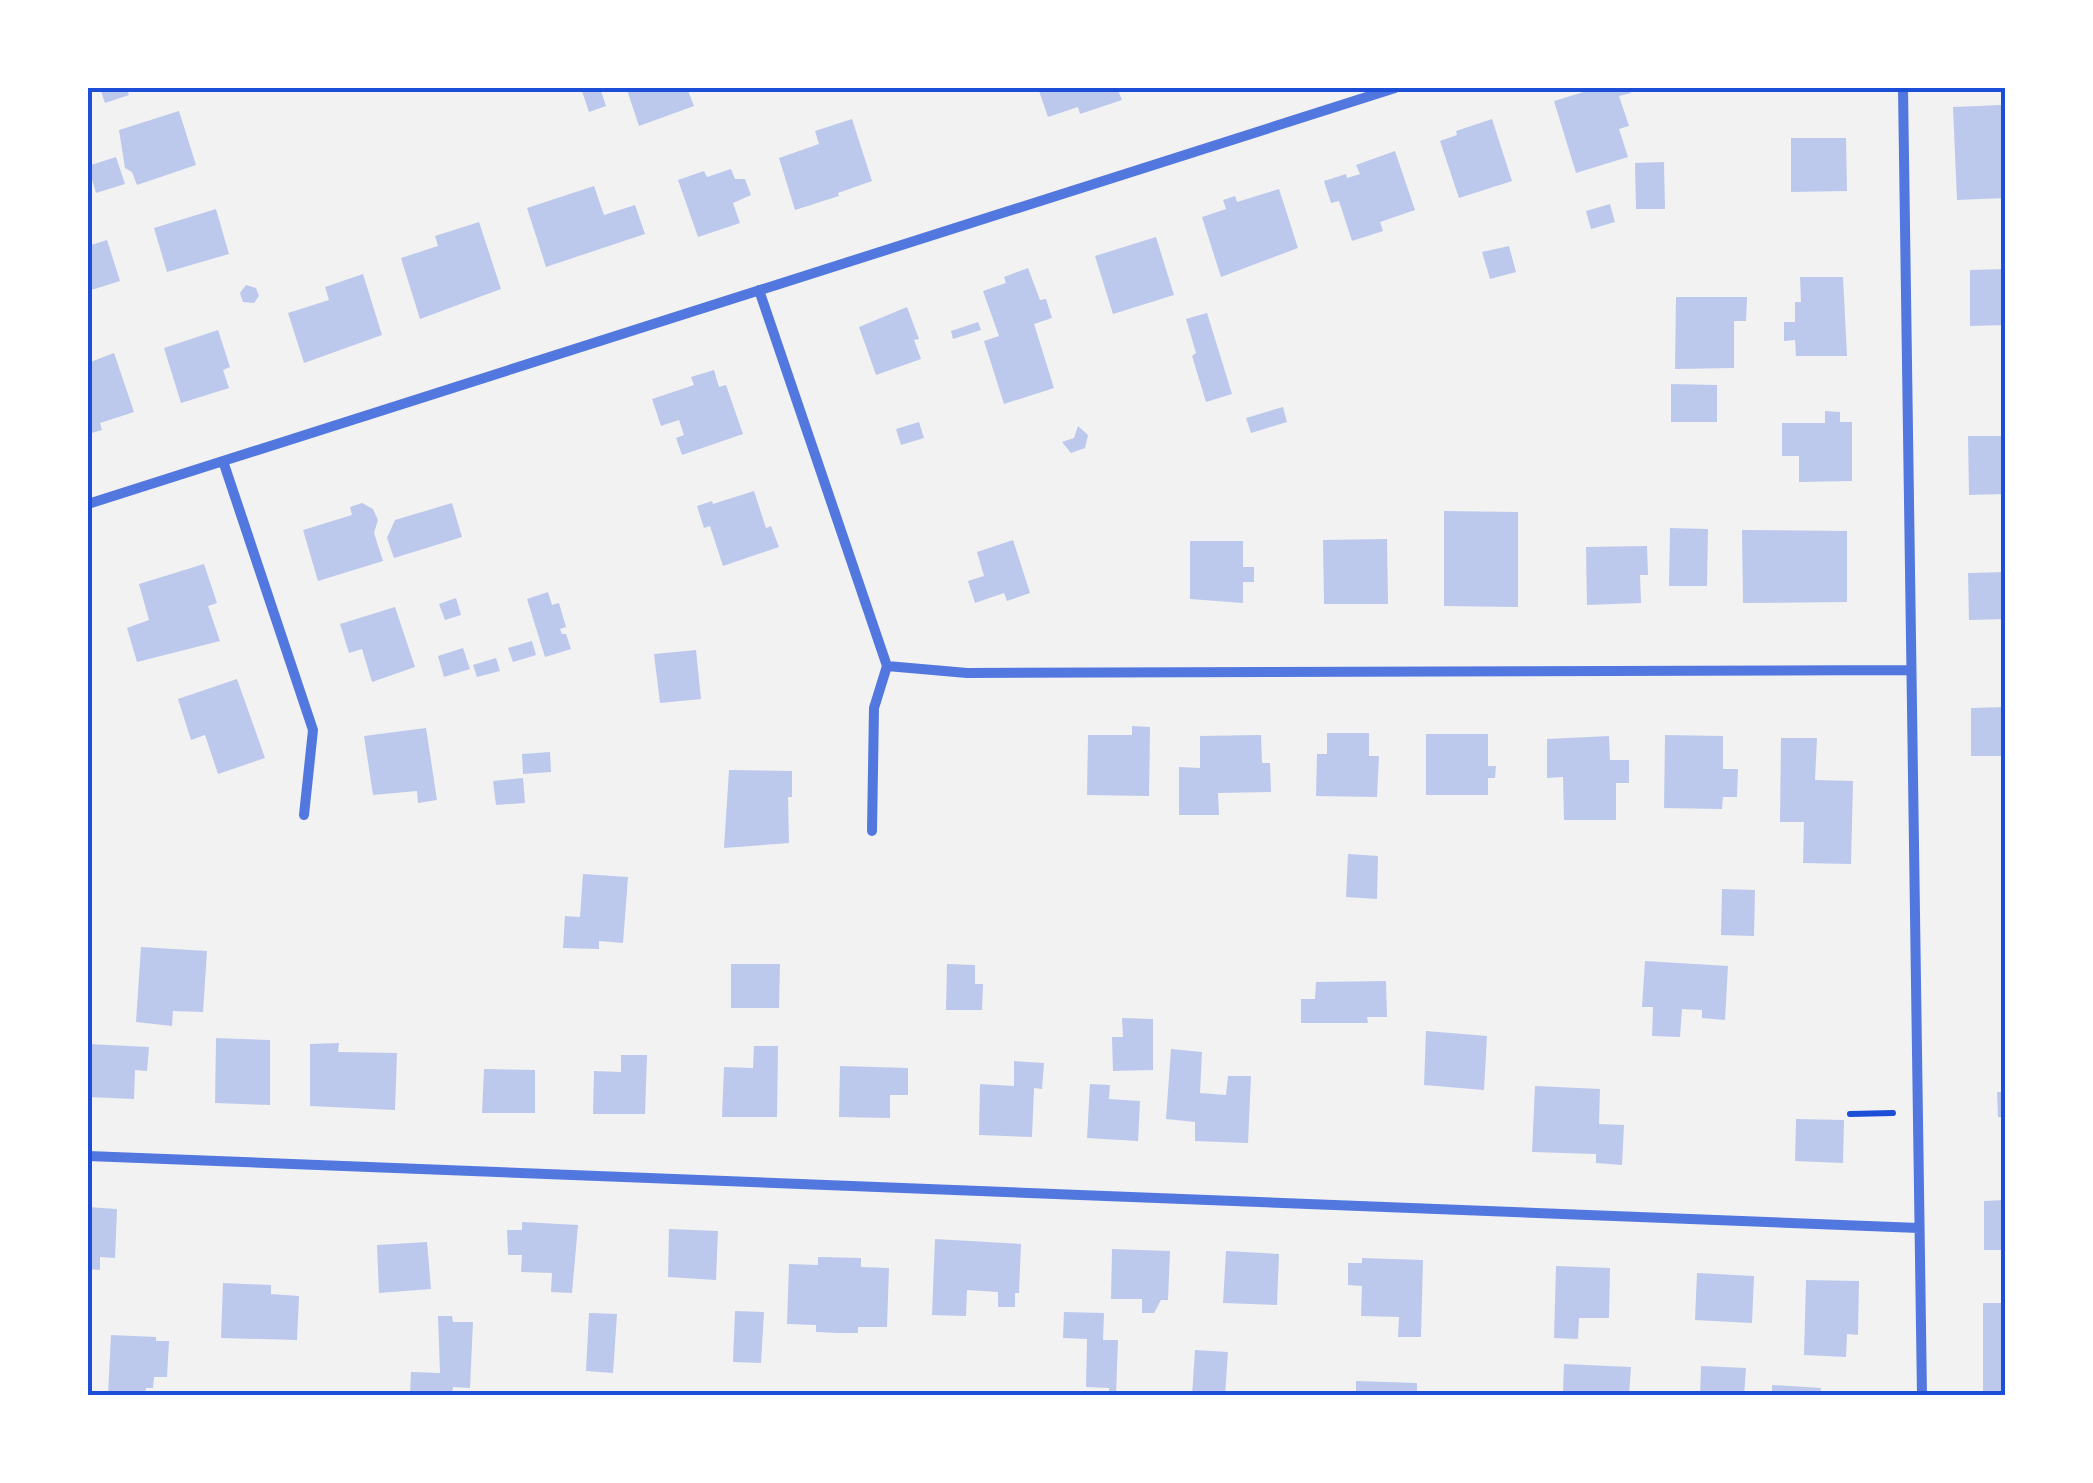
<svg xmlns="http://www.w3.org/2000/svg" width="2093" height="1483" font-family="'Open Sans',sans-serif">
<style>
.building{fill:#bdc9ec}
.lines{fill:none;stroke-linecap:round;stroke-linejoin:round}
.path{stroke:#1d4ed8;stroke-width:6}
.minor{stroke:#5277de;stroke-width:10}
.neatline{fill:none;stroke:#1d4ed8;stroke-width:4}
</style>
<rect width="100%" height="100%" fill="#f2f2f2"/>
<path class="building" d="M100,88h26l3,7 -24,8z
M581,88h19l6,18 -17,6z
M634,88h53l7,18 -55,20 -12,-36z
M1038,88h79l5,12 -42,14 -2,-7 -30,10z
M1597,88h32l2,5 -12,3 10,30 -10,3 9,28 -52,16 -22,-72z
M2001,95h5v33h-4l4,70 -49,2 -4,-93 49,-2z
M179,111l17,54 -59,20 -5,-13 -7,-4 -6,-38z
M852,119l20,62 -34,12 1,3 -44,14 -16,-52 40,-14 -4,-13z
M1492,119l20,62 -53,17 -19,-57 17,-6 -1,-4z
M1791,138h55l1,53 -56,1z
M1395,151l20,59 -35,12 3,9 -31,10 -13,-40 -8,2 -7,-22 22,-7 1,4 13,-4 -4,-9z
M116,157l9,27 -29,9 -8,-27z
M1664,162l1,47h-29l-1,-46z
M731,169l4,10h10l6,16 -18,8 7,20 -42,14 -20,-57 26,-9 3,6z
M594,186l10,29 31,-10 10,29 -99,33 -19,-59z
M1279,189l19,59 -77,29 -19,-60 24,-8 -3,-9 12,-4 2,6z
M1610,204l5,18 -24,7 -5,-18z
M216,209l13,45 -62,18 -13,-44z
M479,222l22,67 -81,30 -19,-61 37,-12 -3,-10z
M1156,237l18,58 -61,19 -18,-58z
M107,240l13,41 -32,10v-45z
M1509,246l7,26 -26,7 -8,-27z
M1028,268l12,32 6,-1 6,19 -18,6 20,64 -50,16 -20,-63 15,-5 -16,-45 23,-8 -2,-6z
M2006,269v56l-36,1v-56z
M363,274l19,61 -78,28 -16,-50 41,-13 -4,-13z
M1800,277h43l4,79h-51l-1,-16 -11,1v-19h11v-20h6z
M246,285l10,3 3,8 -5,7 -11,-1 -3,-9z
M1676,297h71l-1,24h-12v47l-59,1z
M907,307l12,32 -5,1 7,19 -45,16 -17,-48z
M1207,313l25,81 -26,8 -14,-46 4,-3 -10,-34z
M978,322l3,8 -28,9 -2,-8z
M218,330l12,37 -7,3 6,18 -48,15 -17,-55z
M114,353l20,59 -34,11 2,7 -14,4v-71z
M714,370l5,17 7,-2 17,49 -61,21 -6,-17 8,-3 -5,-15 -18,6 -9,-27 42,-14 -3,-8z
M1671,384l46,1v37h-46z
M1283,407l4,15 -36,11 -5,-15z
M1825,411l15,1v10h12v59l-53,1v-26h-17v-33h43z
M919,422l5,16 -23,7 -5,-16z
M1078,426l10,9 -3,13 -14,5 -9,-11 12,-4z
M1968,436h38v58l-37,1z
M754,491l12,37 5,-2 8,21 -56,19 -13,-40 -6,2 -7,-22 15,-5 1,3z
M362,503l11,6 5,11 -4,13 9,28 -65,20 -15,-51 49,-15 -2,-8z
M452,503l10,34 -68,21 -7,-20 8,-18z
M1444,511l74,1v95l-74,-1z
M1670,528l38,1 -1,57h-38z
M1742,530l105,1v71l-104,1z
M1387,539l1,65h-64l-1,-64z
M1013,540l17,53 -23,8 -3,-8 -29,10 -7,-22 16,-5 -7,-24z
M1190,541h53v26h11v15h-11v21l-53,-4z
M1647,546l1,29h-8l1,28 -54,2 -1,-58z
M204,564l13,39 -9,3 12,35 -83,21 -10,-34 22,-8 -10,-36z
M2006,572v47l-37,1 -1,-47z
M548,592l4,13 7,-2 7,24 -6,2 2,5h4l5,15 -26,8 -18,-58z
M456,598l5,17 -16,5 -6,-16z
M395,607l20,60 -43,15 -10,-33 -13,4 -9,-29z
M532,641l4,14 -23,7 -5,-14z
M463,648l7,21 -26,8 -6,-21z
M696,650l5,49 -41,4 -6,-49z
M496,658l4,13 -23,6 -4,-12z
M237,679l28,79 -47,16 -13,-39 -14,5 -13,-41z
M2006,707v49h-35v-48z
M1132,726l18,1 -1,69 -62,-1 1,-60h44z
M426,728l11,72 -19,3 -1,-12 -44,4 -9,-59z
M1327,733h42v23h10l-2,41 -61,-1 1,-42h10z
M1426,734h62v32h8l-1,12h-7v17h-62z
M1261,735l1,28h8l1,29 -53,1 1,22h-40v-48l21,1v-32z
M1665,735l58,1v33h15l-1,28h-14l-1,12 -58,-1z
M1609,736l1,24h19v23h-13v37h-52l-1,-43 -16,1v-39z
M1781,738h36l-2,42 38,1 -2,83 -48,-1 1,-41h-24z
M550,752l1,20 -28,2 -1,-20z
M729,770l63,1v26h-4l1,46 -65,5z
M523,778l2,25 -29,2 -3,-24z
M1348,854l30,2 -1,43 -31,-2z
M583,874l45,3 -5,66 -24,-2v8l-36,-1 2,-32 15,1z
M1722,889l33,1 -1,46 -33,-1z
M141,947l66,4 -4,61 -30,-1 -1,15 -36,-4z
M1645,961l83,5 -3,54 -23,-2v-8l-20,-1 -2,28 -28,-1 1,-29h-11z
M731,964h49l-1,44h-48z
M947,964l28,1v19h8l-1,26h-36z
M1386,981l1,36h-20l1,6h-67v-24h14l1,-17z
M1122,1018l31,1v51l-40,1 -1,-34h11z
M1426,1031l61,5 -3,54 -60,-5z
M216,1038l54,2v65l-55,-2z
M339,1043l-1,9 59,1 -2,57 -85,-4v-62z
M88,1044l61,3 -2,24 -12,-1 -1,29 -46,-2z
M754,1046h24l-1,71h-55l2,-50 29,1z
M1171,1049l31,3 -2,41 26,2 2,-19h23l-3,67 -53,-2v-19l-29,-3z
M621,1055h26l-2,59h-52l1,-43 27,1z
M1014,1061l30,2 -2,26 -8,-1 -2,49 -53,-2 1,-51 34,2z
M840,1066l68,2v27h-18v23l-51,-1z
M484,1069l51,1v43h-53z
M1090,1084l20,1 -1,14 31,2 -2,40 -51,-3z
M1535,1086l65,3 -1,35 25,1 -2,40 -26,-2v-9l-64,-2z
M1997,1092h9v25h-8z
M1796,1119l48,1 -1,43 -48,-2z
M2006,1200v50h-22v-49z
M88,1207l29,2 -2,49 -15,-1v13l-12,-1z
M522,1222l56,3 -6,68 -21,-1 1,-19 -31,-1 1,-17h-14l-1,-25h15z
M669,1229l49,2 -2,49 -48,-3z
M935,1239l86,5 -2,49h-4v14h-17v-15l-31,-2 -1,26 -34,-1z
M427,1242l4,47 -52,4 -2,-48z
M1112,1249l58,2 -2,49h-7l-7,13h-12v-14h-31z
M1226,1251l53,3 -2,51 -54,-2z
M818,1257l43,1v9l28,1 -2,59h-29v6h-20l-22,-1v-7l-29,-1 2,-60 29,1z
M1362,1258l61,2 -2,77h-23l1,-20 -38,-1 1,-30 -14,-1v-22h14z
M1556,1266l54,2 -1,50h-30l-1,21 -24,-1z
M1697,1273l57,3 -2,47 -57,-3z
M1806,1280l53,1 -1,54 -11,-1 -1,23 -42,-2z
M223,1283l48,2v9l28,2 -2,44 -76,-2z
M1983,1303h23v91h-23z
M735,1311l29,1 -3,51 -28,-1z
M1064,1312l40,1 -1,27h15l-2,55h-7v-7l-23,-1 1,-48 -24,-1z
M589,1313l28,1 -4,59 -27,-2z
M438,1316h14l1,6h20l-3,66 -17,-1 -1,9h-42l1,-24 29,1z
M111,1335l45,2v4h13l-2,36h-13l-1,11h-7l-1,8 -37,-1z
M1195,1350l33,2 -3,44h-33z
M1564,1364l67,3 -2,29 -66,-2z
M1701,1366l45,2 -2,28h-44z
M1356,1381l61,2v13h-61z
M1772,1385l49,3 -1,8h-48z"/>
<g class="lines">
<path class="path" d="M1850,1114l43,-1"/>
<path class="minor" d="M1903,88l19,1308
M759,290l128,376 80,7 943,-3
M223,461l90,269 -9,85
M88,504l1307,-416
M872,831l2,-123 13,-42
M88,1156l1831,72"/>
</g>
<rect width="2093" height="1483" fill="none" stroke="#ffffff" stroke-width="180"/>
<rect x="90" y="90" width="1913" height="1303" class="neatline"/>
</svg>
